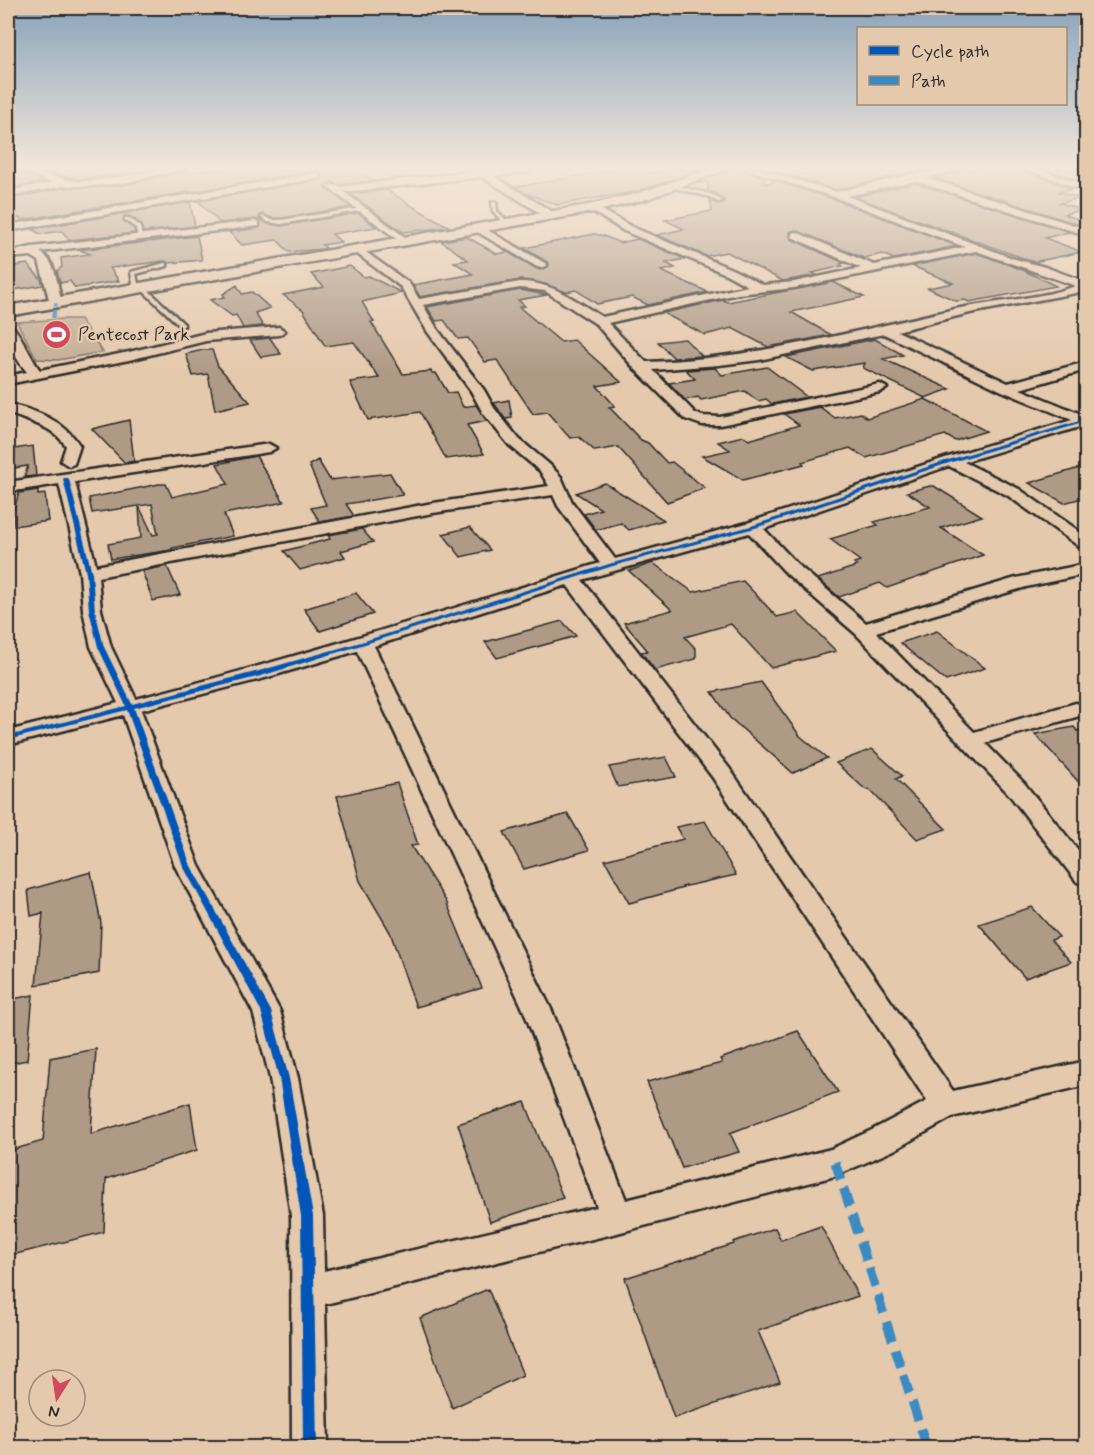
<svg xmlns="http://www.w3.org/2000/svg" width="1094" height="1455" font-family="Mynerve,sans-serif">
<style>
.green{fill:#c4ad95;stroke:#786c60;stroke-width:1.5}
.building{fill:#af9a86;stroke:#2b2b2b;stroke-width:1.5}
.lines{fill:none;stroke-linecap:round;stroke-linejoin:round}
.service-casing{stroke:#2b2b2b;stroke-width:5}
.minor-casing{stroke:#2b2b2b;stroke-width:5}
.tertiary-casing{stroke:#2b2b2b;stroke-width:5}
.service{fill:#e5c9ac;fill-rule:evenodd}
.minor{fill:#e5c9ac;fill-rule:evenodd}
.tertiary{fill:#e5c9ac;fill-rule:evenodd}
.quiet-far1{stroke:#3a8ac2;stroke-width:4;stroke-dasharray:8 4;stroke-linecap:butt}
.quiet{stroke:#3a8ac2;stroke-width:9;stroke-dasharray:19 9;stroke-linecap:butt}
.cycleway-casing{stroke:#e5c9ac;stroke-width:3}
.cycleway{fill:#0057b8;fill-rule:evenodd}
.labels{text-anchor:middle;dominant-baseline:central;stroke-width:5;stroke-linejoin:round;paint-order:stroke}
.far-poi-label{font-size:18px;fill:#2b2b2b;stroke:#e5c9ac;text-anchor:start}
</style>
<rect width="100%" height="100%" fill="#e5c9ac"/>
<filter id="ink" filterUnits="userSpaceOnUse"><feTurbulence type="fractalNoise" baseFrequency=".0167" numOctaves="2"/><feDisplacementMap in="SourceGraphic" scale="12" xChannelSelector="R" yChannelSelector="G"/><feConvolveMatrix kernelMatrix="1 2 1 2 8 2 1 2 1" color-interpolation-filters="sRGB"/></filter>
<g filter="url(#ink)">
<path class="green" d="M65,319h15l23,33 -45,8 -21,-1 -20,-37z"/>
<path class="building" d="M8,169h11l24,13 -35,7z
M36,169h100v3l-57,7z
M220,169h135l18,12 -35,4 -7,-3 -6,5 26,20 -70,11h-9l-10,-4 -3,4 9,6 13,2 77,-13 18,14 -44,7 9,8 -19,3 4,3 -3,1 -34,3 -12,-12 -35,5 -13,-13 30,-4 2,-7 -6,-2 -35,4 -22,-22 122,-21 2,-7 -5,-2 -127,21 -2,-2v2l-166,28 -2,-2 -12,2v-21l55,-11 60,-3 49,-11z
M618,169h22l10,4 20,-4h34l-66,22 -81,14 -29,-11 -13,-7z
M729,169h14l21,8v7l12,-3 57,18 124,47 -63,13 -12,-5 -18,4 -69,-28 -5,2 1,7 53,24 -4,1 3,2 -31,7 5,2 -34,6 -56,-29 -21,4 -49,-21 27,-6 -19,-9 47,-9 -2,-11 7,4 7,-2 -9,-9 -7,-2 -1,-9 -13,2z
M814,169h127l-29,3 -75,18 -43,-13 19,-5z
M963,169h60l50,20 -15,3 22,6 -20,5 22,7 -18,4 22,8v5l-151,-49z
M1044,169h42v14z
M915,183l155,49 -25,6 37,14 -48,10 -179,-65z
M387,190l30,19 33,18 -47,5 -53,-38z
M190,202l5,24 -52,6 -2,-8 -11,-8h-5l-1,6 10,7 1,4 -66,7 -7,-9 -22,3 -8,-5z
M594,234l10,2 16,7 18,-4 47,20 -19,4 9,5 -14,3 47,21 -60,13 -16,-8 -35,7 -21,-14 -10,2 -34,-11 -12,-1 -100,17 -7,-12 60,-11 -19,-12 14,-2 -27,-19 26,-4 30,17 10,-2 33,18 8,-3 1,-4 -25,-15z
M197,236l5,24 -33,3 -5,-2 -54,7 9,13 -44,7 -5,-7 -10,2 -3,-12 5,-4 -1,-9 29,-4 -10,-4z
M976,253l47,17 33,16 -87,16 -4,-2 -9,1 -28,-13 25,-5 -41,-17z
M27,264l14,15 2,6 -35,6v-24z
M350,266l14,11 5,-1 33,17 -40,9 12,20h-3l32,52 28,-3 1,2h4l12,20 8,-1 7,15 13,-2 11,16 -20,4 17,29 -38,5 -26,-47 -52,8 -18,-38 29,-4 -25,-36 -29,4 -22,-36 -20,-15 41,-8 -13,-13z
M833,282l31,15 -73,15 40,23 -63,12 -36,-19 -27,7 -42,-22 60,-13 5,2z
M237,285l5,9 10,-2 18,16 -15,5 8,13 -20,2 -7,-13 -4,1 -22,-16 15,-3 -2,-3z
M520,290l27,5 -29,5 7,6 -6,1 42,35 13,-2 47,42 -24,4 18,20 -6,1 32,33 7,3 19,20 5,-1 33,26 -38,14 -49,-55 -23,4 -16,-14 -9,1 -23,-26 -14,2 -36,-54 -12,2 -17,-24 -10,1 -14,-19 -8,1 -9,-14z
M270,338l11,16 -20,3 -11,-17z
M685,339l17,17 -28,2 -16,-16z
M875,339l28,16 -20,4 67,30 -25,9 -62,-30 2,-5 -52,8 -27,-14z
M203,350h9l6,16 32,36 -35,8 -7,-36 -15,2 -7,-22z
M767,367l40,30 -35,7 -6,-5 -8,2 -13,-10 -44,9 -3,-3 -13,3 -16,-17 26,-4 -9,-9 29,-2 7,7z
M925,399l61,32 -31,10 -10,-6 -79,23 -16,-10 -48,14 2,2 -61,16 -41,-24 28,-6 -12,-8 25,-6 6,4 50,-15 -15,-11 36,-7 15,11 26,-5 6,5z
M509,400l3,18 -7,1 -11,-16z
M129,420l5,41 -9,2 -33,-34z
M33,446l3,30 -12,1 4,-11 -20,3v-19z
M256,456l28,46 -60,12 9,22 -61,12v2l-61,9 -3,-15 33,-6 -2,-32 14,29 5,-1 -6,-30 -60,9 -3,-15 70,-14h7l6,13 56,-13 -11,-20z
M318,460l12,20 60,-7 13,22 -57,9 8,12 -34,6 -9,-14 15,-3 -17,-40z
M1086,466v31l-22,6 -35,-20z
M605,483l59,37 -35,10 -8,-7 -25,7 -12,-16 17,-5 -25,-16z
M930,486h4l48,30 -41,12 42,27 -96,33 -7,-5 -41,14 -21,-18 39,-13 -3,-3 6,-2 -30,-22 48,-14 -4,-3 56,-15 -23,-15z
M38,490v5l7,-1 3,27 -34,5 -1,-14 6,-19z
M470,527l20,23 -29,7 -18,-23z
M362,529l11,13 -32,9 4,6 -45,13 -16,-19 46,-12 -2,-4z
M653,563l40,29 50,-11 34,36 20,-5 39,39 -65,17 -40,-44 -46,13 11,12v10l-41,11 -14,-18 7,-1 -24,-28 48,-13 -43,-39z
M167,566l13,29 -27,6 -11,-30z
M356,593l17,21 -53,17 -16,-22z
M562,621l14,15 -79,22 -12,-16z
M937,631l48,37 -39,13 -46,-38z
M761,682l39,54 27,22 -34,15 -63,-55 -18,-26z
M1074,727l3,4 9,-3v62l-51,-56z
M872,749l30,27 -6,3 50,50 -29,10 -48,-50 -3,1 -30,-27z
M666,757l10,20 -58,10 -9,-20z
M397,783l21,62 -7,1 35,55 36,87 -66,19 -26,-75 -30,-51 -23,-85z
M568,814l21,36 -65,19 -20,-37z
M705,821l31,54 -54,12 1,1 -54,15 -24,-43 78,-21 -7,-12z
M91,872l10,51 -2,50 -63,12 7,-72 -12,3 -3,-26z
M1032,907l27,30 -8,3 20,22 -46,16 -46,-54z
M33,995l-6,65 -19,4v-64z
M798,1031l40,61 -108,41 9,19 -57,16 -35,-86 75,-19 -2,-4z
M96,1049l-5,85 99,-31 7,47 -91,29 -2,53 -96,24v-105l35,-10 7,-83z
M525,1102l38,96 -73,24 -32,-98z
M821,1226l37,70 -100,35 22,51 -106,36 -49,-140 109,-34 -1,-2 42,-14 6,12z
M488,1289l35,86 -71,33 -32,-90z"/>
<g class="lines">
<defs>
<path id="service" d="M673,185l41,10 8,6 -4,1 -8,-5 -39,-10z
M492,202h4l1,9 12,12v2h-4l-12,-14z
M362,208l2,2 -83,14 -13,-2 -7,-5 2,-1 8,4h10z
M125,218h4l11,8 2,11h-4l-2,-9 -11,-8z
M165,263l2,1v2l-31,8 3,14 -5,1 -3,-17z
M140,286h4l40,38v2h-4l-40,-38z"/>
<path id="minor" d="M21,169c20,0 37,12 58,12 36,1 71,-14 106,-12l-62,14 -29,3h-31l-55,11v-6l42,-8z
M532,169l-4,3 -35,4 63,38v4h-8l-66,-41 -138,15 65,48v4l-4,1 -78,-58 5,-3 6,3 144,-17z
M745,169h14l78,23 76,-18 48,-5 -34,9 159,51v6l-171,-54 -68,15 168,63 30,8 41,15v8l-5,2 -111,21 -73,18 111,52 78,-21v8l-66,19 66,27v9l-122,37 55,27 67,47v12l-6,-1 -73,-52 -58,-29 -185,63 35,37 67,57 150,-45 70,-14v10l-60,13 -150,45 98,100 102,-29 7,2 3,5 -3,5 -98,28 39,40 62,77v25l-9,-3 -69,-89 -152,-159 -69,-60 -38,-41 -167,47 147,188 224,323 133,-30v24l-134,32 -58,33 -59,26 -218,57 -292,71 3,144h-36l-1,-232 -21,-138 -17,-66 -78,-146 -52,-151 -115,30v-14l110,-28 -27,-56 -8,-37 -3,-37 -21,-89 -51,8v-10l261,-38 7,4 -7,4 -194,30 21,84 337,-63 116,-17 -9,-15 -31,-26 -26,-32 -12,-22 -44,-60 -26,-44 -45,-34 -1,-2 5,-3 49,35 10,16 101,-17c32,0 55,18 82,35l146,-31 -22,-12 -102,-43 -34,-21v-4l3,-1 39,22 102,43 29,15 31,-3 67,-14 -69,-31v-4l4,-1 78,33 91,-18 -131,-50zM976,251l100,35c-38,13 -81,15 -121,23 -103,23 -203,50 -309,53l-38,-39 130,-29 56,-6zM520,288l25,3 51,33 39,45 50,50 17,6h18l160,-33 7,-4 -7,-4 -160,33 -18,-1 -7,-3 -42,-43 66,-5 40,-5 125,-26 118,57 70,29 -127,38 -198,65 -132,36 -43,-57 -11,-25 -11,-12 -31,-26 -25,-31 -10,-18 -46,-60 -15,-25zM553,495l5,11 42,57c-154,48 -307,96 -464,136l-25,-52 -10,-37 -3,-33 335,-64zM567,585l146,193 214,323 -55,29 -41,19 -205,51 -74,-189 -178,-365zM357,651l167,360 73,196 -273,64 -1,-55 -25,-138 -18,-67 -81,-145 -58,-156 124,-32z
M1025,169h12l49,16v6z
M317,173l3,1v4l-312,53v-6z
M255,221l4,1v4l-219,26c17,10 17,33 22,51l-6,4 -6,-4 -11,-42 -8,-5 -23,2v-6l24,-5z
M480,226l65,37 2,2 -6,3 -4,-1 -61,-36 -1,-2z
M8,323c10,4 23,36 32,47l89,-18 77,-19 73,-6 6,4 -6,4 -73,6 -77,19 -121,24v-8l19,-4c-12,-14 -21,-30 -19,-49z
M8,404c29,7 56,16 72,42l-6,18 -5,2 -8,-5 5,-15c-14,-21 -37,-24 -58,-33z"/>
<path id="tertiary" d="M710,169h17l-80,30 -54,13 -585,104v-10l585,-102 46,-11z"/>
</defs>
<use href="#service" class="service-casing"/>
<use href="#minor" class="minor-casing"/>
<use href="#tertiary" class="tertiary-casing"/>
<use href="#service" class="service"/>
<use href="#minor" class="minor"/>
<use href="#tertiary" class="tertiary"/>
<path class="quiet-far1" d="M53,318l3,-15"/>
<path class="quiet" d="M835,1162l92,286"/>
<defs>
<path id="cycleway" d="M1086,419v3l-134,40 -197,66 -142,38 -248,78 -104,32 -127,32 57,158 80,145 18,67 24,138 4,232h-14l-2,-232 -22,-138 -18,-67 -78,-145 -56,-156 -119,30v-4l118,-30 -28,-59 -9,-37 -3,-37 -23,-94 1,-1h4l1,1 23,94 3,37 9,37 28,57 123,-32 106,-30 248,-78 142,-38 197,-66z"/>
</defs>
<use href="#cycleway" class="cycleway-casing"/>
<use href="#cycleway" class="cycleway"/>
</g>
</g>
<linearGradient id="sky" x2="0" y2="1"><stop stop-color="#88a3bb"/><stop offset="0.45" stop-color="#f3e7da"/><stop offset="1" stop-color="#f3e7da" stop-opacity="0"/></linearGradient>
<rect width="1094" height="372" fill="url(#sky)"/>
<defs>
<symbol id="stadium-disc" viewBox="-11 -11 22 22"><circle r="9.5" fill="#d1495b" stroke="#e5c9ac"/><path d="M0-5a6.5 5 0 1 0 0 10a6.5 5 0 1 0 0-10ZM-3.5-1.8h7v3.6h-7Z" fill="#fff"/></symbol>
</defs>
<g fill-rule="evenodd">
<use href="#stadium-disc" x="40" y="318" width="33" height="33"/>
</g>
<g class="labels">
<g class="far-poi-label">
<text x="78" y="335">Pentecost Park</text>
</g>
</g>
<rect width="1094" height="1455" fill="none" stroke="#e5c9ac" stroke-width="30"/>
<rect x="15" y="15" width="1064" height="1425" fill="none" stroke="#2b2b2b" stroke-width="2" filter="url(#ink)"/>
<rect x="857" y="27" width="210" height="78" fill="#e5c9ac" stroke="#9b8a78" stroke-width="1.5"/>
<rect x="869" y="46" width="30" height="9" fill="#0057b8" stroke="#9b8a78" stroke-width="1.5"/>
<text x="911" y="57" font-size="18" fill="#2b2b2b">Cycle path</text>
<rect x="869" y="76" width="30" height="9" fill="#3a8ac2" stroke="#9b8a78" stroke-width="1.5"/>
<text x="911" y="87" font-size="18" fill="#2b2b2b">Path</text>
<g transform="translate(57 1398) rotate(192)"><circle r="28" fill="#e5c9ac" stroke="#9b8a78" stroke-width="1.5"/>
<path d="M0-4.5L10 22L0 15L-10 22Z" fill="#d1495b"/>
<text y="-9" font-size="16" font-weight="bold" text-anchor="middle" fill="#2b2b2b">N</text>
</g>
</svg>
